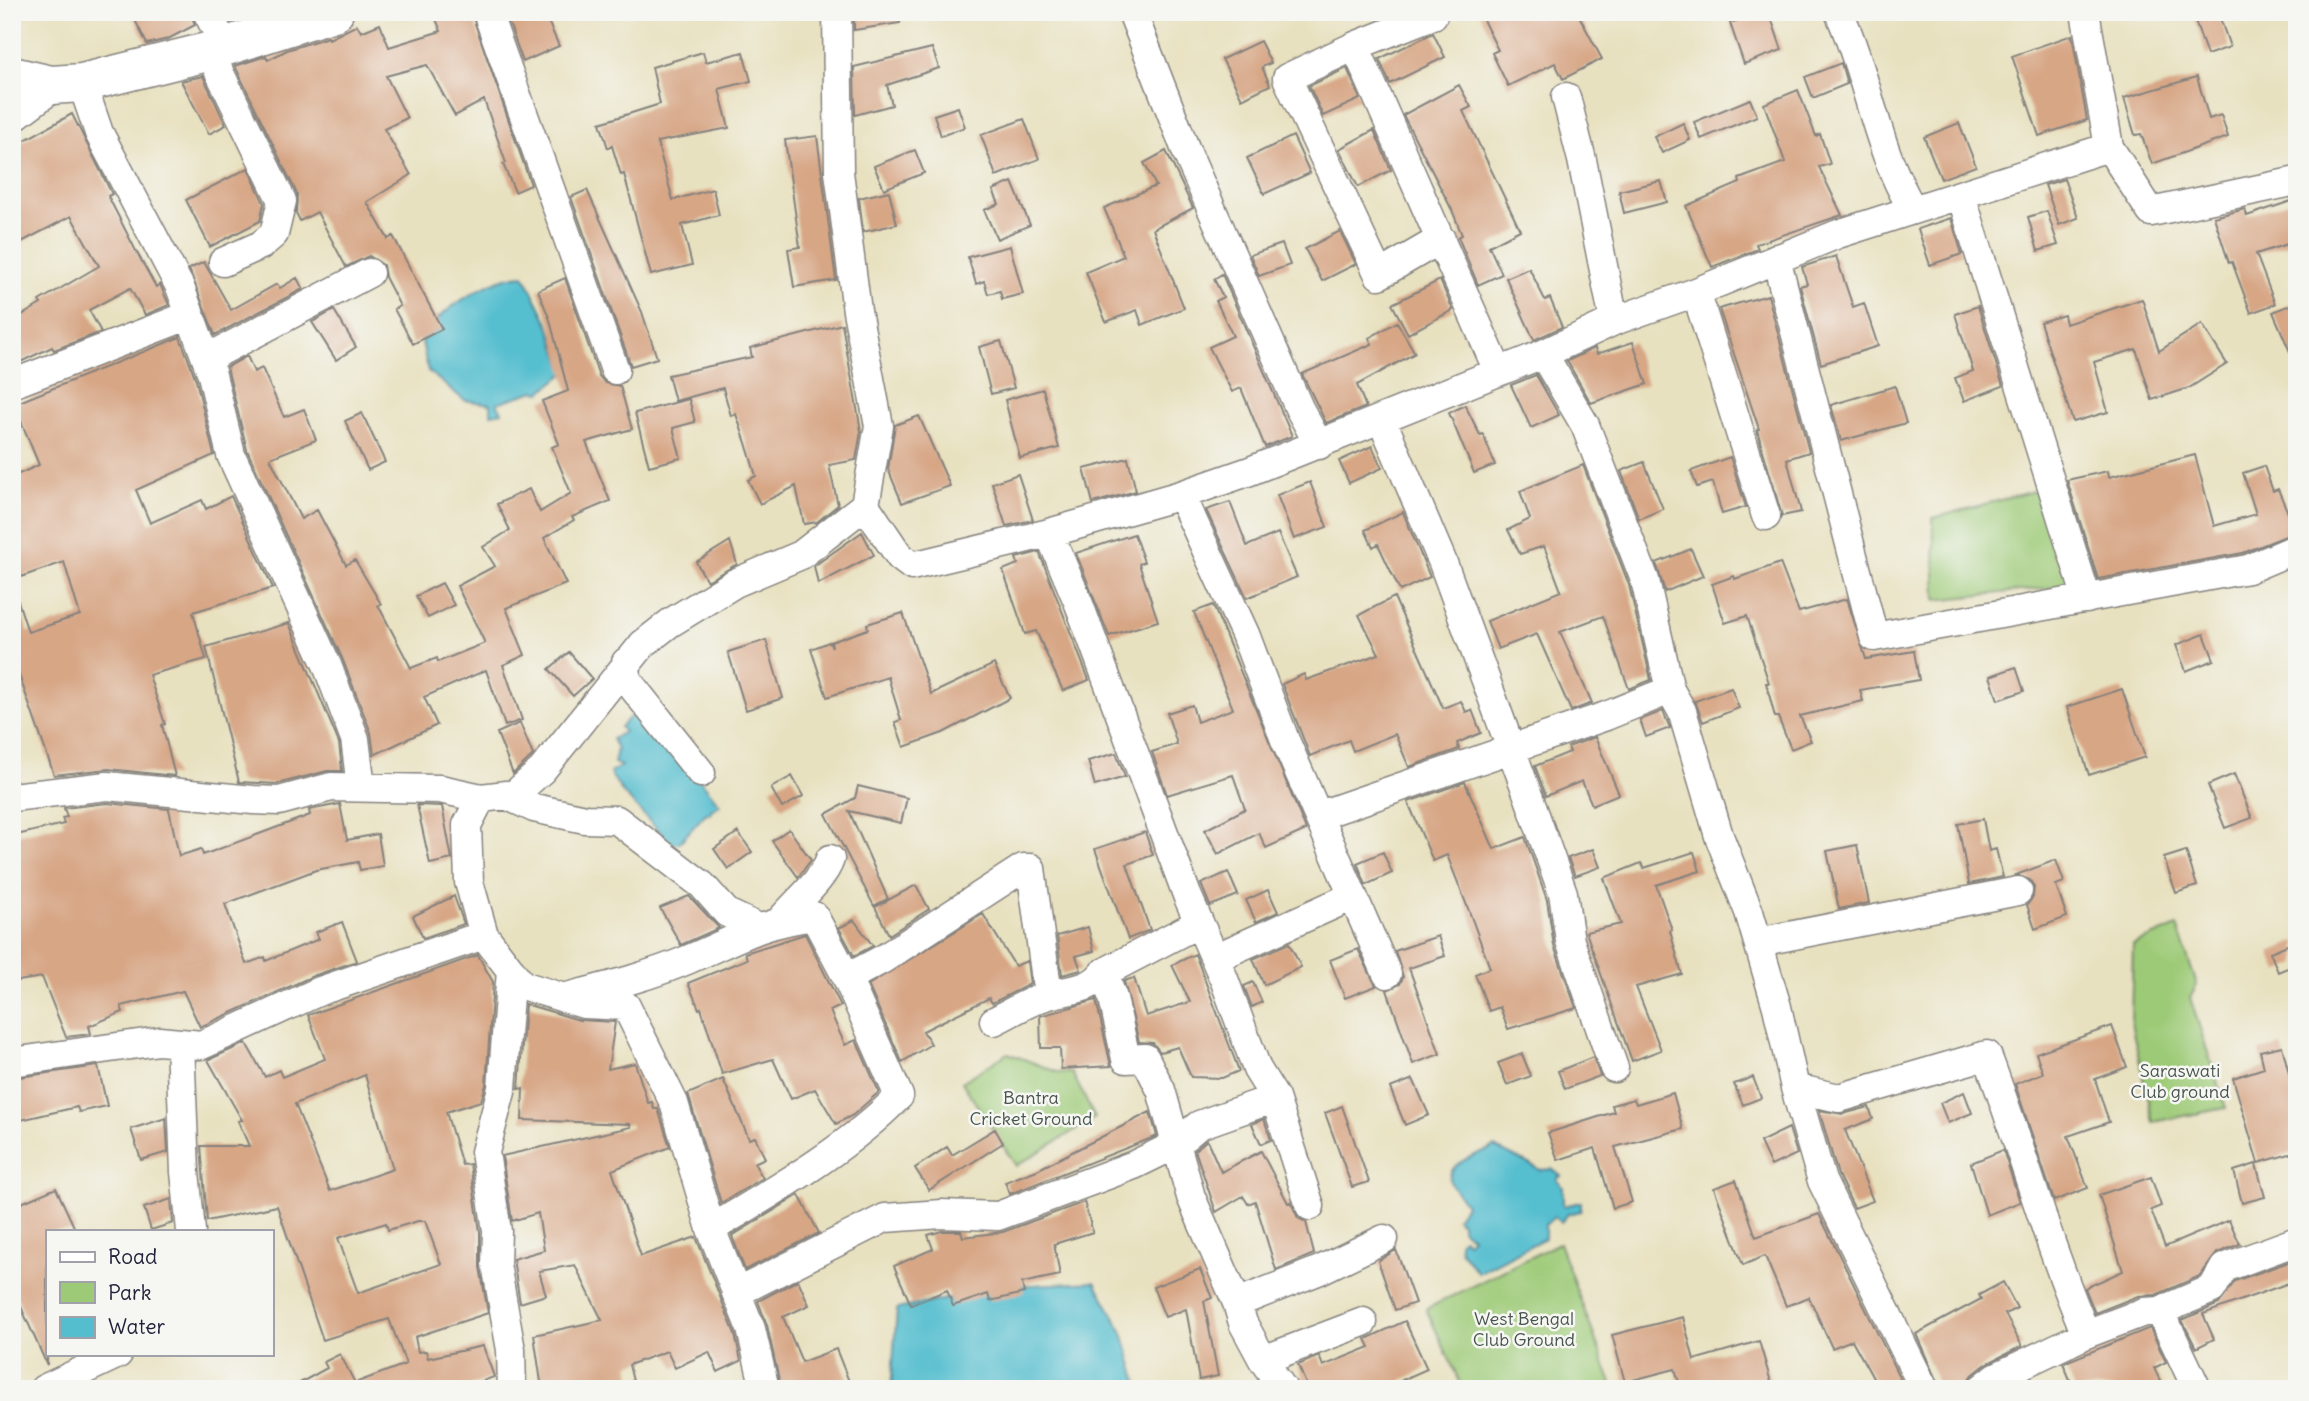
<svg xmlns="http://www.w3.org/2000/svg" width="2309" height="1401" font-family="Delius,sans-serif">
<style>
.green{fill:#9dca77;stroke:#607659;stroke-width:2}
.water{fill:#54becf;stroke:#3b7085;stroke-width:2}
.building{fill:#d7a685;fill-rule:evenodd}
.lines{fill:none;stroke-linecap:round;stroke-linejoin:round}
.minor-casing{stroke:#85827e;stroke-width:31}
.tertiary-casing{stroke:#85827e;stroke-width:38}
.secondary-casing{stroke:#85827e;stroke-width:41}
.minor{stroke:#fff;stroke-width:28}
.tertiary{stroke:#fff;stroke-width:35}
.secondary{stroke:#fff;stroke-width:38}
.labels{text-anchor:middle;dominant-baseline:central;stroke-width:5;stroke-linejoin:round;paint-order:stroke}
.park-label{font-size:18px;fill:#47544d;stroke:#f6f6f2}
</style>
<rect width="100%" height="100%" fill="#f6f6f2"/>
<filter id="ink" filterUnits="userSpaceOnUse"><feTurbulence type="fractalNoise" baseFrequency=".0143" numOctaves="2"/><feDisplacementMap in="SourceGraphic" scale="14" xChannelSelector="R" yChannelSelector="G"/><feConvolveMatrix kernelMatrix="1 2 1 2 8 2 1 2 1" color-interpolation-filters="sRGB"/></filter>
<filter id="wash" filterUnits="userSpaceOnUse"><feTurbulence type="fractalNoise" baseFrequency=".00686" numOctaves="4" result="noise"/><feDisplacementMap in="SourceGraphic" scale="28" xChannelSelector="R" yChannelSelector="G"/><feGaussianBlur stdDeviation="1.57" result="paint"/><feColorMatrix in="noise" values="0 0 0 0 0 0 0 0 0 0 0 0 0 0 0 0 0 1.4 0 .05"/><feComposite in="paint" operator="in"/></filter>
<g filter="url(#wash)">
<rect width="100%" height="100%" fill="#e8e1c0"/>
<path class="green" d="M2045,488l32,97 -141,15 -3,-82z
M2177,926l20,59 -7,13 36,110 -73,14 -22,-99 2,-78z
M1008,1053l49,19 15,1 23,45 -79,48 -54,-84z
M1559,1243l55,146h-151l-37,-80z"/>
<path class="water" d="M524,275l24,48 17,50 -24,19 -6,-1 -38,12 5,9 -11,2v-10l-27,-4 -36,-29 -7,-34c19,-26 70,-61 103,-62z
M641,706l79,99 -9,5v4l-5,-1 -27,30h-9l-47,-50 -13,-20 11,-7 -7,-3 3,-14 -5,-10 12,-7 -4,-5z
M1494,1147l47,23 11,-1 9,7 -4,3 6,8v19l18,-4v9l-13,3 -7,8 -7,-5 -9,8v13l-67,35 -18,-23 -1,-8 4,-4 4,4 5,-4 -10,-9v-6l-6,-5 10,-13c-4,-8 -14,-17 -16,-24 -4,-19 32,-28 44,-34z
M1095,1282l28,51 17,56h-249l6,-80 113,-23z"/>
<g id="blocks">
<path class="building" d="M131,12h59l5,13 -27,14 -21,5z
M433,12h38l60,173 -16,7 -12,-28 3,-1 -22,-63 -29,16 -28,-51 -41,11 21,42 -23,11 27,46 -44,27 21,37 5,-3 49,93 -29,15 -19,-35 6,-3 -15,-29 -2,-12 -14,-9 -23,11 -29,-55 -17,9 -4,-8 1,-19 -62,-128 31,-10 2,4 19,-10 41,-13 1,2 28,-14 4,7 19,-8 9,23 52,-16z
M505,12h39l15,34 -36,16z
M854,12h45l1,11 -46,7z
M1479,12h98l25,47 -39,20 -8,-16 -47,23 -16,-33 6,-3z
M1761,12h8l13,38 -38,14 -14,-41z
M2192,12h26l12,35 -23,8z
M1433,33l12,24 -55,27 -11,-25z
M2072,35l15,85 -48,16 -27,-80z
M1260,41l11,22 -9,4 8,18 -28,14 -20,-40z
M932,48l7,20 -52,17 5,20 -37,10 -1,-48z
M703,52l3,10 37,-10 8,29 -32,8 10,39 -72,14 16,58 40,-11 6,26 -37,10 10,40 -41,10 -27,-101 -3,1 -9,-29 -4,2 -8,-25 60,-19 -8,-37z
M1841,63l6,21 -34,14 -8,-21z
M1347,68l13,31 -37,17 -14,-30z
M203,76l23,49 -17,9 -28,-53z
M2197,77l12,42 12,-4 7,22 -76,27 -11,-30 -6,1 -11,-37z
M1459,85l12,22 -8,4 57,119 -31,16 13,28 -24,11 -20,-48 4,-2 -10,-25 -49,-95z
M1798,90l18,46 4,-2 10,30 -11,3 23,48 -86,29 2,5 -46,18 -26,-61 54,-23 -1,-4 46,-17 -21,-58z
M1750,99l7,17 -56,23 -7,-17z
M958,107l7,20 -24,9 -7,-21z
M72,114l40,80 -4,2 27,53 21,38 4,-3 9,21 -24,10 -15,-27 -41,22 12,22 -47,18 -2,-3 -40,19v-45l29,-17 -2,-3 60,-35 -28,-50 -59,31v-100z
M1024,119l15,40 -43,17 -15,-41z
M1683,123l7,17 -28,13 -8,-16z
M1959,123l17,43 -35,13 -17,-42z
M1374,130l17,40 -33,17 -19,-38z
M817,136l19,144 -42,7 -6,-38 12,-2 -15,-107z
M1293,136l17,37 -46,21 -17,-36z
M915,150l9,23 -40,16 -10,-23z
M1166,151l27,57 -40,21 31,79 -42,17 -5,-15 -31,12 -20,-50 38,-16 -20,-48 52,-22 -12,-23z
M248,168l16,35 -4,18 -50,26 -24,-47z
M2064,179l14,39 -19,7 -14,-40z
M1661,181l6,21 -43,11 -5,-22z
M1012,182l18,43 -33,14 -13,-29 15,-6 -6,-14z
M587,190l55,122 15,46 -26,8 -60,-169z
M889,191l8,33 -34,8 -4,-34z
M2297,199v42l-41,13 19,50 -24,9 -19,-51 -3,1 -15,-46 31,-8 2,7z
M2047,211l11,34 -20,6 -10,-34z
M1951,218l11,36 -32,11 -12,-36z
M1340,231l16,33 -34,17 -17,-32z
M1282,244l8,21 -31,11 -9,-21z
M1010,246l13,48 -21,5 -2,-8 -12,3 -4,-13 -8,3 -8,-27z
M1836,256l17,51 11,-4 14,43 -57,18 -21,-78 7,-2 -5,-17z
M204,262l27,48 46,-26 3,4 17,-10 6,11 -88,46 -26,-66z
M1529,268l16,32 5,-2 12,29 -28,13 -28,-62z
M1222,274l70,162 -27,11 -24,-59 -9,4 -23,-45 24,-11 -17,-35 7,-4 -9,-18z
M565,278l34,98 6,7 15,3 12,43 -46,13 24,59 -38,16 2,3 -30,18 22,46 -60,24 19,47 -22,10 19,55 -17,6 -19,-56 -62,27 13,28 -63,30 -3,-22 -29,-75 -95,-208 -20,-83 20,-11 7,16 8,-4 22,49 20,-8 12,31 -46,18 31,61 16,-9 29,55 9,-5 26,44 -3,1 33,63 26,-10 1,4 47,-19 -28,-57 38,-20 -12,-19 27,-17 -13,-26 32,-15 11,23 31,-19 -19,-46 7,-3 -17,-43 26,-10 -18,-71 -12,-30z
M1440,280l13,30 -45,24 -16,-30z
M1768,295l41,157 -22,7 14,53 -19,4 -25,-86 2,-1 -40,-120z
M2142,299l17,52 43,-27 25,40 -38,24 -37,12 -16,-51 -42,13 14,50 -35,10 -33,-100 24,-7 2,9z
M2297,302v66l-24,-56z
M1978,306l25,80 -39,15 -9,-23 18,-7 -18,-57z
M334,310l22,37 -20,13 -24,-38z
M1397,322l18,31 -58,32 9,22 -40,16 -24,-49 70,-30 -3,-6z
M842,324l19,107 -5,29 -27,5 9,40 -21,17 -13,2 -8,-38 -36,18 -12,-24 8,-4 -10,-33 -10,-29 -5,2 -8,-28 -48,13 -7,-26 84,-18 -2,-9z
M180,337l16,43 18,75 -78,35 14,33 52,-23 4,9 25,-13 42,92 -80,24 13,47 -57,16 16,49 -3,1 13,51 -67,-7 -54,6 -42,-120v-60h4l12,37 52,-17 -16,-53 -52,18v-103l27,-12 -25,-61z
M1001,341l13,47 -23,6 -12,-47z
M1633,342l14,42 -56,19 -24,-42 28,-13 2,6z
M1536,375l23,40 -28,13 -20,-43z
M1895,386l11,37 -65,18 -10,-36z
M1043,389l16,59 -39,10 -15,-58z
M689,399l6,23 -22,6 8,30 -32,8 -14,-53z
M1465,405l15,30 3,-1 12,31 -21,8 -25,-60z
M362,413l23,49 -17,8 -23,-49z
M919,416l31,70 -48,17 -14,-34 7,-44z
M1372,446l10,22 -33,15 -10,-22z
M2195,455l19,71 42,-12 -13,-41 21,-7 9,25 5,-2 18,43 -53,21 -145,26 -31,-99 41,-9 1,6z
M1730,457l16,50 -24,7 -9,-32 -16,5 -6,-16z
M1128,458l8,33 -43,12 -9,-34z
M1644,462l19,47 -24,10 -18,-48z
M1583,465l46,120 22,95 -22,9 -26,-73 -43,16 32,71 -21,8 -34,-77 -39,15 -11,-28 74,-30 -17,-45 -24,8 -12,-24 22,-11 -10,-28z
M1018,474l15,46 -27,6 -14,-43z
M1310,482l17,45 -33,12 -17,-44z
M1230,502l17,44 31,-13 19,44 -50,21 -41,-88z
M1403,512l27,65 -30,14 -22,-47 -5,3 -8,-17z
M862,532l12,23 -56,29 -4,-18z
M1134,534l10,28 -5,2 19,57 -49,15 -33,-83z
M730,541l7,23 -30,17 -11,-19z
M1691,549l12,27 -38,16 -9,-29z
M1039,552l50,128 -26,11 -27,-60 -11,3 -22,-64 15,-6 -2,-6z
M1780,563l19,49 48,-13 19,60 48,-8 5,29 -59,10 3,11 -63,15 11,25 -20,8 -13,-32h-3l-9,-34h3l-22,-67 -22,7 -13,-39 22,-8 1,3z
M442,583l12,22 -26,13 -12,-22z
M1394,597l49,111 18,-7 5,11 6,-2 9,23 -24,10 2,6 -50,18 -14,-33 -42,17 -4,-11 -39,16 -28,-72 22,-10 2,6 73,-26 -20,-39z
M1213,605l93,225 -40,18 -7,-15 -41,21 -13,-24 40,-21 -12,-34 -66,20 -15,-43 25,-8 -10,-31 25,-8 5,17 36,-13 -39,-97z
M903,613l28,81 63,-30 16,34 -67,35 -39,14 -9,-25 6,-2 -13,-43 -61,20 -16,-48 18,-7 3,5 -1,-5 37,-13 -1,-5z
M289,623l50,120 3,28h-15l-50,13 -38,-2 -33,-135z
M2204,634l10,26 -28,11 -10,-26z
M766,640l17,58 -37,12 -18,-58z
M569,652l23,27 -19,17 -24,-27z
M2016,667l8,24 -26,9 -8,-24z
M1731,688l8,20 -36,14 -8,-21z
M2122,689l23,68 -56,18 -22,-68z
M1663,711l7,17 -24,9 -6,-17z
M520,723l13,32 -20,19 -16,-41z
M1595,737l24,57 -27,11 -10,-24 -36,15 -11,-30 35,-14 -2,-5z
M1116,753l9,24 -30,9 -7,-25z
M2234,774l18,44 -27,10 -17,-43z
M792,776l11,20 -21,12 -11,-20z
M1465,782l29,67 31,-12 22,63 7,46 22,62 -68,21 -8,-22 -11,4 -14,-37 15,-6 -21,-57 -22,-56 -14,6 -25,-59z
M858,786l49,12 -6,25 -52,-12 39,88 -14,7 -48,-92 29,-16z
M107,803l62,6 10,47 22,-7 2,6 107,-40 -1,-5 31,-6 7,36 31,-6 5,32 -23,4 -2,-8 -42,8 -91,34 21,60 19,-7 1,4 53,-22 -3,-7 26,-10 15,39 -44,15 -113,51 -17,-36 -62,15 2,6 -34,14 2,8 -25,3 -24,-60 -30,5v-146l52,-12 -2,-6 5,-1 -3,-9z
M417,805l25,1 10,53 -22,5z
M1983,819l6,32 7,-2 7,28 -34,7 -11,-60z
M789,829l22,31 -13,17 -26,-36z
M738,832l14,20 -24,17 -14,-20z
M1145,832l8,23 -26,9 23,66 -22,9 -33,-90z
M1857,845l12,58 -30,6 -12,-58z
M1593,849l7,18 -25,9 -7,-18z
M2186,851l11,35 -21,7 -12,-35z
M1383,852l9,21 -26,12 -9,-22z
M1694,852l6,19 -44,14 16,45 -2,1 12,43 -46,13 25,63 -29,11 -46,-129 35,-8 -17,-46 37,-15 3,5z
M2056,860l8,22 -8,3 11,32 -32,12 -8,-24 6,-8 1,-10 -4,-7 -14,-5z
M1228,872l10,23 -28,11 -9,-22z
M916,885l13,24 -40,26 -14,-28z
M1268,890l10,22 -22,10 -10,-22z
M454,896l10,28 -41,14 -10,-22z
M689,896l30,32 -38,17 -21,-37z
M983,914l32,52 12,-5 3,23 -38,19 -3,-5 -66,33 8,13 -29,18 -34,-77z
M854,920l19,26 -19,10 -15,-28z
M1088,927l6,24 -18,5 5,14 -19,5 -5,-39z
M805,934l36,72 -11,5 15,34 11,-5 23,52 -26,23 -17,9 -21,-35 -24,10 -18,-40 -51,15 -21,-66 -2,1 -11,-26 59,-24 -2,-6z
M1438,936l7,20 -36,12 31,86 -27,10 -26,-74 13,-6 3,-7 -8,-26z
M2297,941v23l-19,8 -8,-20z
M1289,943l12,24 -37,18 -11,-26z
M1358,949l18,37 -31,12 -15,-38z
M1195,954l44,117 -17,7 -31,-1 -13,-30 -18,5 -7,-9 -14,-1 -15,-61 10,-3 12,38 44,-14 -18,-37z
M478,955l15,27 -7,103 -5,16 -35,11 16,53 8,-1 10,68v35l8,46 -73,24 3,15 8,-1 2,7 55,-12 11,31 -33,12h-172l38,-21 -3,-6 16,-8 15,29 51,-19 -17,-45 -66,21 -46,-134 -70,15 -6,-75h48l-11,-25 4,-1 -34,-60 38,-17 19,34 14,-7 3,7 43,-18 -17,-44zM365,1075l28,94 -63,22 -35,-87zM418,1221h7l16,43 -83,29 -20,-55 48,-15 2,7z
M1253,982l9,20 -10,5 -8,-21z
M1096,1000l15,66 -50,3 -1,-21h-19l-1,-32z
M525,1004l54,16 36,2 -7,47 27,-6 13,40 4,-1 2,7h4l12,38 -58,23 29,86 55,-19 39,97 6,27 -23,11 -9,-20 -34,16 -8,-17 -38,14 6,24h-93l-8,-54 68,-15 -27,-55 -36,6 7,24 -26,8 -7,-44 31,-9 -6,-37 -26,8 -10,-65 129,-29 -1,-3 -108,-4 1,-32 -4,1z
M2112,1026l15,41 -32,12 14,43 -41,14 20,52 -34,13 -39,-117 28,-11 -7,-20z
M2282,1046l15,59v47l-39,11 -25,-85 31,-10 -4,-17z
M1522,1054l9,22 -24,9 -9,-22z
M1593,1057l7,19 -35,13 -7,-18z
M98,1066l9,40 -28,6 -2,-5 -65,15v-44z
M1753,1077l8,21 -18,7 -9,-21z
M723,1079l26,60 6,-2 10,21 -11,5 9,15 -42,25 -33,-109z
M1413,1079l16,36 -24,10 -15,-37z
M1964,1092l8,21 -24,10 -8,-20z
M1673,1093l10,36 -68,18 17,55 -19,6 -18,-60 -37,12 -10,-27 66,-21 -2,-7 22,-6 2,5z
M1342,1106l27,76 -17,5 -27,-74z
M1869,1107l4,12 -28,11 28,71 -19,7 -16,-33 -19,-65 24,4z
M1150,1112l7,24 -147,58 -5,-12 32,-12z
M166,1118l2,34 -27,8 -10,-31z
M1264,1119l7,21 -10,4 -9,-20z
M1789,1128l8,26 -26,12 -11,-24z
M995,1129l8,14 -74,47 -14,-22 32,-21 5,8z
M1207,1140l14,32 40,-21 27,52 3,-1 7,16 8,4 8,32 -38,16 -21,-69 -7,3 -5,-8 -27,16 -21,-62z
M2003,1150l17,52 -33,13 -16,-52z
M2256,1164l9,33 -23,6 -8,-32z
M2151,1177l10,29 -10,4 14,37 64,-27 11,24 -23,9 -17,23 -44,19 -18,1 -43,17 -10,-25 38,-17 -24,-76z
M1736,1180l20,57 63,-23 86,175h-26l-27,-49 -20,8 -23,-51 -23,9 -21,-50 -22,9 -29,-77z
M56,1188l20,43h-29v134l-35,-78v-80z
M799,1195l20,38 -74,37 -13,-34z
M171,1199l2,24 -22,7 -7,-22z
M1084,1202l9,30 -39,12 6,31 -38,8 2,10 -34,8 -2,-7 -35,12 -6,-16 -36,15 -17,-39 39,-17 -5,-14 14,-4h19l2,6 40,-5z
M1396,1250l19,53 -20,7 -17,-49z
M2297,1259v21l-94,34 11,25 -18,9 -14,-28 37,-16 16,-23z
M1200,1269l12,29 -8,3 14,75 -19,4 -13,-71 -21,8 -12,-30z
M798,1280l11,25 -26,12 19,45 34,-13 16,40h-71l-14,-64 -9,-24z
M2003,1282l14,26 -12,6 17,32 -36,18 -16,13 -5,12h-25l-24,-55 65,-35 -2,-4z
M1683,1317l11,43 65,-19 14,48h-92l-6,-20 -50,13 -13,-47z
M1405,1321l22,48 -25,11 4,9h-98l-10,-24 21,-9 4,10 47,-19 -4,-8z
M2150,1328l16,34 -12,6 10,21h-90l-11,-26z"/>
</g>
</g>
<g filter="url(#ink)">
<use href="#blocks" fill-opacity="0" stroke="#85827e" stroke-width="2"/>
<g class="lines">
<defs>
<path id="minor" d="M207,12l18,34
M487,12l128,358
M1132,12l55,141 112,255 20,37
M1432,12l1,3 -78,31 -68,32 92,197 62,-36
M1839,12c29,64 37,137 73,196
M2085,12l24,135
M1355,46l143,325
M209,51l73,150 -8,33 -13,11 -38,17
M82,83l17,50 81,154 32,88 19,80 96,210 28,74 6,48
M1566,97l16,63 32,161
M1961,195l126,404
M1776,258l98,379 374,-68 49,-21
M1696,292l70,224
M1543,354l42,71 60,155 25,110 12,21 37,125 30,76 28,95 18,81 44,10 148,-43c35,93 60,188 99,279l58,-22 16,-1 37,78
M206,359l163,-86
M12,384l178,-69
M1382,420l61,143 86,235 34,95 7,48 44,127
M1181,495l64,139 40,106 102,234
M865,505l35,52 12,9 137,-33 132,-38 69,-24 293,-117 71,-33 82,-29 142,-58 271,-87 42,65 146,-31
M1049,533l30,71 108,291 37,84 33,90 18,29 35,108
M626,662l1,18 74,93
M506,795l28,13 51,11 32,1 85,65 25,28 32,15
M12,797l95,-11 146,14 26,1 52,-14 109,2 41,9 34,-4 27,-24 101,-126 27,-21 65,-40 66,-28 64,-50 14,-79 -22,-115 -18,-139 -2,-160
M1320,815l286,-99 64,-26
M780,921c16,-19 43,-41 50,-62
M484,935l38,50 62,19 42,2 48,97 37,126 40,100 14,60
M1758,942l260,-51
M1215,958l138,-62
M511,970l-9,118 -17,64 12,79 -1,33 15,86 1,39
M1103,973l96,-50
M847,978l36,-19 140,-91h8l17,127
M563,998c42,-11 84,-21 124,-38 48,-20 72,-37 127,-44l33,62 52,118c-51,53 -125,95 -188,133
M994,1021c17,-8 36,-21 55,-26 19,-6 41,-4 54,-22l10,25 13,61 19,-1 16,32 30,107 46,106 83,-33 64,-31
M180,1043l5,129 6,59
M12,1062l147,-21 43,4 118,-54 164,-56 -15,-53 -2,-57 14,-27
M1795,1088l27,93 102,208
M736,1293l149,-75 57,-4 56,2 136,-51 41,-20 24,-20 76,-27
M1237,1303l6,20 20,37
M2160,1311l52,-22 12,-21 73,-27
M44,1389l74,-35
M1283,1389l-20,-29 100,-38
M1981,1389l15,-12 90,-43"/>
<path id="tertiary" d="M12,114l39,-29"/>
<path id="secondary" d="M12,76l39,9 31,-2 129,-32 123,-39"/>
</defs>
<use href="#minor" class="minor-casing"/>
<use href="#tertiary" class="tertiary-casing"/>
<use href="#secondary" class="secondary-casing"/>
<use href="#minor" class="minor"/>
<use href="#tertiary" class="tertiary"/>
<use href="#secondary" class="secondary"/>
</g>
</g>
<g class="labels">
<g class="park-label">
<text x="2180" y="1070">Saraswati<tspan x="2180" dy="21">Club ground</tspan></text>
<text x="1031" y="1097">Bantra<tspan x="1031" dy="21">Cricket Ground</tspan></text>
<text x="1524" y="1318">West Bengal<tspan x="1524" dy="21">Club Ground</tspan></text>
</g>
</g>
<rect width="2309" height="1401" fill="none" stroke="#f6f6f2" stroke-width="42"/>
<rect x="46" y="1230" width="228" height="126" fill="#f6f6f2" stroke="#a1a1a9" stroke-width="2"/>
<rect x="60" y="1252" width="35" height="10" fill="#ffffff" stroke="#a1a1a9" stroke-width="2"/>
<text x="108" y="1264" font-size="21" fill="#22223b">Road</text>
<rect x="60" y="1282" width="35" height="21" fill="#9dca77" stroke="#a1a1a9" stroke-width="2"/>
<text x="108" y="1300" font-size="21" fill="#22223b">Park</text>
<rect x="60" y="1317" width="35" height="21" fill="#54becf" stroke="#a1a1a9" stroke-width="2"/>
<text x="108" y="1334" font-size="21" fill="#22223b">Water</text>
</svg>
